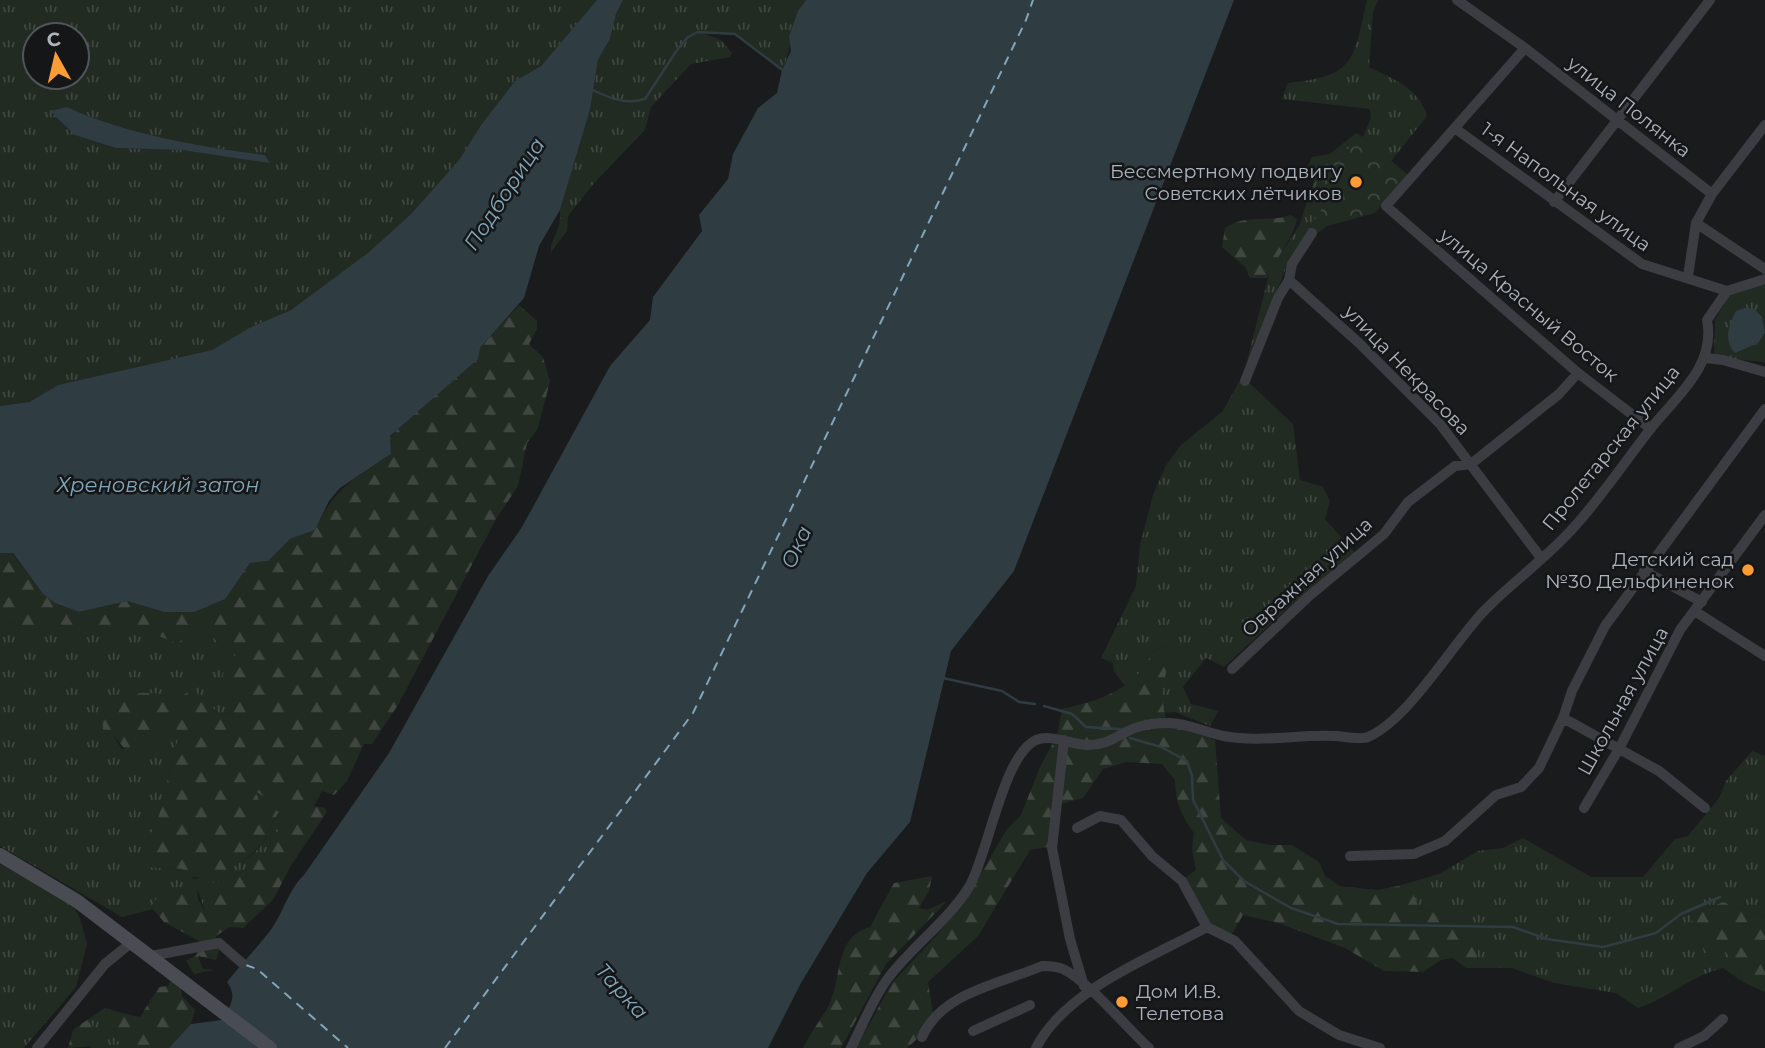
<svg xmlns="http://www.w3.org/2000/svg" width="1765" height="1048" font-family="Montserrat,sans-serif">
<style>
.grass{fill:url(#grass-tufts);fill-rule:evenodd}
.forest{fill:url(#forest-firs)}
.park{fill:url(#park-crowns)}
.water{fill:#2f3c42}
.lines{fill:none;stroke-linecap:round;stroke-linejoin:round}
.stream{stroke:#2f3c42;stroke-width:2.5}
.ferry{stroke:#82a7b9;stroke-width:2;stroke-dasharray:9 7;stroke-linecap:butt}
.street{stroke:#3b3d42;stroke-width:10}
.secondary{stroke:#494c52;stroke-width:14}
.poi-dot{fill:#fb9d34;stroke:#151618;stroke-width:2.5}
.labels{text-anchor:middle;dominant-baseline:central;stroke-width:5;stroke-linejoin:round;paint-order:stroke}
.street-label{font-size:19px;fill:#acb4bd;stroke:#151618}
.poi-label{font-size:19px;fill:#acb4bd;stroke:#151618;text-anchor:end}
.water-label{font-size:21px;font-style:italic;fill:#82a7b9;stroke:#151618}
</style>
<defs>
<pattern id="grass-tufts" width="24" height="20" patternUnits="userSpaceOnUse" patternTransform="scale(1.75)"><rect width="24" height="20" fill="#222b22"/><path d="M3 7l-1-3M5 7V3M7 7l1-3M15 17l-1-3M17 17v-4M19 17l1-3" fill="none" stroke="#3f4740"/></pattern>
<pattern id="forest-firs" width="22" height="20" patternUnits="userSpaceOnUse" patternTransform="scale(1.75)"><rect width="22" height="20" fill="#222b22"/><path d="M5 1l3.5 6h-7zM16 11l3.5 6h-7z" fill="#3f4740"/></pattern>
<pattern id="park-crowns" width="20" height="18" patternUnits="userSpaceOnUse" patternTransform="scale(1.75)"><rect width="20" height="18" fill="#222b22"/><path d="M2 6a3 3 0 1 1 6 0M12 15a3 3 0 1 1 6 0" fill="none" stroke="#3f4740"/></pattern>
</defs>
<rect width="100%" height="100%" fill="#1a1b1d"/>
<path class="grass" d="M0,0h597l-56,66 -26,15 -34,44 -22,35 -48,54 -42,38 -78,58 -42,18 -37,22 -154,35 -30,17 -28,4zM35,35h42v42h-42zM67,107c58,27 135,40 198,48l4,7 -87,-12 -66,-2z
M623,0h183c-15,20 -13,48 -24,70 -34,-24 -34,-40 -82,-38l21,8 11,13 -2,4 -39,7 -40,43 -6,23 -50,52 -27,34 -1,15 -16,21c-1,-14 11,-20 9,-42l30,-100 8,-50 12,-21 6,-25z
M1367,0h11l-5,12 -4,55c24,12 50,21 58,49l-36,45 -28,-24 -38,31 -2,39 -35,55 -44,116 49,46 7,56 23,7 7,14 -5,18 30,34 -65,53 -66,61 -18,-9 -23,29 8,17 27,7 -8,15 -35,-14 -11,1 -4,-15 11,-51 -17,2 -9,20 -20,17 -11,-15 -1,-8 -12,-5 35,-72 4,-41 13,-50 13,-30 15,-20 42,-34 21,-38 26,-103 30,-46 15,-47 -8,-8 5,-12 18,-3 26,-21 7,4 8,-19 -1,-9 -88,-10 6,-16c67,-7 65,-21 79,-83z
M1765,282v80l-51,-5 1,-37 15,-26z
M0,618l40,16 13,-7h81l43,16 20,-14 8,1 22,21 11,1 -14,18 10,22 -4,22 -12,-1 -6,-6 -42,-4 -58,31 10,15 24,-5 21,-14 16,2 -7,13 -19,78 -12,20 3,24 35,2 11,10c26,-6 58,-16 72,-41 4,-9 7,-17 13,-25l-20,-13 -5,-10 16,11 24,7 -14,22 -9,6 -1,17 -22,16 -40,16 -3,11 5,12 -4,6 -8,-23 -47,16 2,2 -31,8 -122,-71z
M1752,751l13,5v161l-42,-15 -33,14 10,18 4,18 18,-4 14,14 7,20 -20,-14c-32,8 -55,30 -85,40l-22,-15 -62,-10 -42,-15h-34l-1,-30c-16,-16 -37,-24 -58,-30l-6,-15 -15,-7 41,-12 39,-23 25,-3 20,-10 68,39h52l32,-38 13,-3 31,-38 7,-17z
M0,864l72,40 8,14 7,26 -11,43 -52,61h-24z
M105,1008l17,5 -7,18 6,17h-30l3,-21 -7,-7z"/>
<path class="forest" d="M1291,215l6,5c-6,21 -21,38 -30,58h-17l-5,-11 -23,-20 3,-19c20,-14 44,-5 66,-13z
M519,305l18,16v8l-8,15 14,13 7,24 -12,47 -11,15 -9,43 -22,33 -98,186 -26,39h-8l-17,37 -13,14 -12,-4 -8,15 11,2 2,4 -37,55 -17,33 -30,28 -13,-1 -14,9 -2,8 6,3 -4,13 -18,-4 5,13 11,1 -20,4 -8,-13 10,-6 3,-14 -35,-19 -13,-15c10,-20 26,-22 46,-18l1,10 8,14 4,-5 -5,-12 3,-11 40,-16 10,-14 12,-2 1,-17 9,-6 14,-22 -24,-7 -15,-10 4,9 20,12c-6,9 -9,17 -13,25 -13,24 -57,48 -83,38v-6l-35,-2 -5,-10 2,-14 12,-20 19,-78 7,-13 -16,-2 -37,25 -18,-21 -9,-5 -1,-15c17,-21 35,-23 61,-20l7,9 23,-14 25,24 12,1 4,-22 -13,-7 3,-15 13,-17 -10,-2 -22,-21 -8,-1 -20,14 -43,-16 -70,8 -11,-8 -13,7 -40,-16v-65h12l31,41 12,9 24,9 48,-11 37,11 10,-1 50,-12 26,-36 18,-2 22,-22 25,-9c22,-46 36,-47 76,-76l-1,-17 90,-89z
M1172,647c-6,27 -14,48 -5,75l48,18 6,78 25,22 23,5h23l27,17 6,14 15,10 37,4 21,-4 15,7 6,15c21,6 42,14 58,30l1,30h-12l-13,-10 -12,2 -18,12 -39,-1 -39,-23 -67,-25 -35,-8 -13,22 -22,-11 -26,-46 14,-10 -4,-21 2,-16c-13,-18 -19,-31 -19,-53l-13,-16 -36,-2 -23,7 -20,29 -22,6 -13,43 -18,3 -52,86 -50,46 5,30 -15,26 -11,10h-51l36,-65 45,-48 32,-41 38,-65 14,-14 19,-48 17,-31 5,-27c40,-9 75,-20 92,-60z
M932,876l-3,15 -10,17 8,2 20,-9 -61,63 -45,84h-38c7,-15 18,-28 26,-43 14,-28 4,-67 41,-78l24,-44z
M1723,902l42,15v75l-22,-10 -7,-20 -14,-14 -18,5 -4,-19 -10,-18z
M172,977l8,6 2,13 13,14 -4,14 -22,24h-48l-6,-17 7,-18 18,4 19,-30 9,-1z
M87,1020l7,7 -1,19 -25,2 5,-18z"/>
<path class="park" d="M1363,137l45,38 -33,38 -48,13 -12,9 -7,-5 15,-23 1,-39z"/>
<path class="water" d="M597,0h26l-7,14 -6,25 -12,21 -8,50 -30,100 -21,36 -15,52 -44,50 -2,11 -88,77 1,18 -51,34 -11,13 -14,29 -25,9 -22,22 -18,2 -25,36 -31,13h-30l-37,-11 -48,11 -24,-9 -12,-9 -30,-41h-13v-147l29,-4 29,-17 154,-35 37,-22 42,-18 78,-58 42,-38 48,-54 22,-35 34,-44 26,-15z
M806,0h428l-220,571 -63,80 -41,171 -43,51 -66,110 -33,65h-599l22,-24 31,-4c8,-14 16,-23 5,-38 14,-18 29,-33 43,-51 13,-17 18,-41 34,-56l85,-122 99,-177 34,-49 88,-161 40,-46 3,-23 49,-66 -3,-16 29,-36 5,-25 25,-46 19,-15 5,-23 9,-19 -2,-15 9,-25z
M67,107c58,27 135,40 198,48l5,8 -88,-13 -66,-2 -41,-13 -25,-24z
M1744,308l10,1 8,8 3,16 -7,10 -23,10c-12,-13 -6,-29 1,-42z"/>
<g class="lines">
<path class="stream" d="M591,89c18,9 34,16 54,10l32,-49 11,-13 10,-5 37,2 50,38
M943,678l59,13 17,11 16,2
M1044,706l28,8 14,13 34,2
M1130,738l31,9 26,14 5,15 1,24 30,60 21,21 47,27 47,16 175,3 34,12 56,8 53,-14 25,-19 39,-17"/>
<path class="ferry" d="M246,965l11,4 91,79
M445,1048l248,-335 333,-693 7,-20"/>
<path class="street" d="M1457,0l68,48 187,146
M1525,48l-139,158 192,167 73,56
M1765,125l-53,69 -16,29 69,46
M1456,129l186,135 85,27
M1554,202l156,-202
M1688,276l8,-53
M1289,280l70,63 81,81 101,134
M1727,291l38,-12
M1706,358l17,2 42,12
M1245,381l33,-83 11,-18 3,-16 20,-31
M1644,571l58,31
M1696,612l69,44
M1232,669l76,-72 76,-63 24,-32 47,-36 16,-2 88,-70 19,-21
M1563,718l96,53 46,37
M1064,740l-12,108 18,91 14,47
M1584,808l36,-61 60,-117 85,-115
M1077,828l23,-12 21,4 31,36 30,25 25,46 28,14 64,70 40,24 41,13
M1350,856l64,-2 31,-13 51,-46 25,-8 18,-19 24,-50 9,-27 33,-65 160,-217
M151,956l68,-13 23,20
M973,1031l57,-26
M922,1037c20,-45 78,-53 120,-71 7,0 14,0 21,3 25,12 63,58 86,79
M37,1048l68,-84 27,-22
M851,1048c11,-22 21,-47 35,-67 22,-31 62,-60 83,-94 19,-32 34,-132 67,-147 16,-6 34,4 50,5 24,1 34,-13 52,-18 9,-3 21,-4 31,-4 19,0 37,10 55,13 37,7 76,-2 113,0 9,1 23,4 31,1 40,-17 84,-92 115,-125 29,-30 64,-54 92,-86 28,-31 51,-66 77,-99 26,-32 64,-62 55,-107l20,-29
M1036,1048c30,-59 115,-90 171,-121
M1679,1048l25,-12 19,-17"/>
<path class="secondary" d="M0,855l77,46 193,147"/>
</g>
<g class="poi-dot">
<circle cx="1356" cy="182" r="7"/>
<circle cx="1748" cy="570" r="7"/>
<circle cx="1122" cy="1002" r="7"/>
</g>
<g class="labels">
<g class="street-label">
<text transform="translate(1629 107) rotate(38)">улица Полянка</text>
<text transform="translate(1566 187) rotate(36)">1-я Напольная улица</text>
<text transform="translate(1529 305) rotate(40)">улица Красный Восток</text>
<text transform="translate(1407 370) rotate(46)">улица Некрасова</text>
<text transform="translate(1611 448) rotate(-51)">Пролетарская улица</text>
<text transform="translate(1307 577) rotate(-42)">Овражная улица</text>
<text transform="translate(1623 701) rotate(-61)">Школьная улица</text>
</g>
<g class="poi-label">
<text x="1342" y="171">Бессмертному подвигу<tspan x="1342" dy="22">Советских лётчиков</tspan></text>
<text x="1734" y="559">Детский сад<tspan x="1734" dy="22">№30 Дельфиненок</tspan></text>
<text x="1136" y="991" text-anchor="start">Дом И.В.<tspan x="1136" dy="22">Телетова</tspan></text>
</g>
<g class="water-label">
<text transform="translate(504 194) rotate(-57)">Подборица</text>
<text x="158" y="484">Хреновский затон</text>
<text transform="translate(796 547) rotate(-65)">Ока</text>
<text transform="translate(622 991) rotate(48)">Тарка</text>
</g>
</g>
<g transform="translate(56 56) rotate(352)"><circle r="33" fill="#151618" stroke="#51555a" stroke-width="2"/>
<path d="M0-5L12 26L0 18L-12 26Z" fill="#fb9d34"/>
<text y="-10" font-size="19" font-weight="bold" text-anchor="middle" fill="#acb4bd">С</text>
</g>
</svg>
